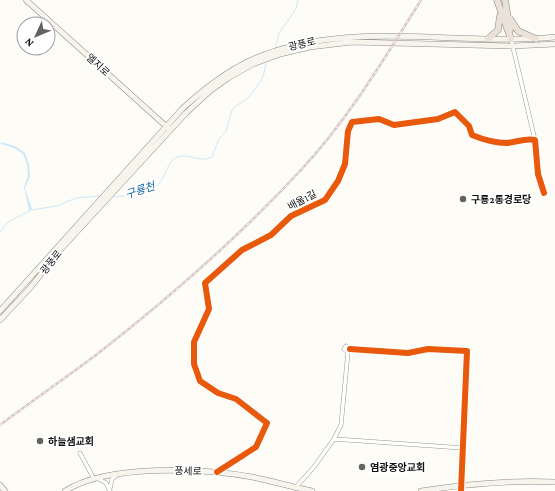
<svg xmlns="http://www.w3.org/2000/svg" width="555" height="491" font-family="'Crimson Pro','Noto Sans KR',serif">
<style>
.water{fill:#cde8f7}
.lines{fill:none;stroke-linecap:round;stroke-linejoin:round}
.stream{stroke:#cde8f7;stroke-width:1}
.street-casing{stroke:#979795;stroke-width:4.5}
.secondary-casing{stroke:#8e8d8b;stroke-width:6}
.highway-casing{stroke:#858482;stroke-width:7}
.street{stroke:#fffffe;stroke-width:3.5}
.secondary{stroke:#f6f4eb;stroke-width:5}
.highway{stroke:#eae1d8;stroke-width:6}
.rail-casing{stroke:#d9c6c7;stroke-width:2.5}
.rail{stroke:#fff;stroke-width:1;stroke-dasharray:3;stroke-linecap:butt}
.cycleway-casing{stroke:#fff;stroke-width:8}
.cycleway{stroke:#e8590c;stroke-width:6}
.poi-dot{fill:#646362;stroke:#fff;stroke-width:1.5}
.labels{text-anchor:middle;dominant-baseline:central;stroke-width:4;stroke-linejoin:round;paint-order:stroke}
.street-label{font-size:10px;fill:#111;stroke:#fff}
.poi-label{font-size:10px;font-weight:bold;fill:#111;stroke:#fff;text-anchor:start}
.water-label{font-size:11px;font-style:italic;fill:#1768a6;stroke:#fff}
</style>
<rect width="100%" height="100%" fill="#fdfcf7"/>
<path class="water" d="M0,142l15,4 10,7 4,11 1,13 -5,11 7,21 -3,1 -5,-23 4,-11 -1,-12 -4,-10 -9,-6 -13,-4z"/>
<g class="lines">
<path class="stream" d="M275,50l4,-17 17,-24 2,-9
M112,197l13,-1 33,-11c8,-8 8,-20 17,-27 12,-7 25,6 37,-1l7,-18 7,-8 6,-21 4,-4 12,-8 13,-17 3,-8 2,-10
M0,232l8,-10 23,-12 26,-4 19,-8 25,-2"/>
<defs>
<path id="street" d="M511,39l24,101
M350,349l58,4 20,-4 39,2 -6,140
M334,439l129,9
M80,453l14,26
M217,472l39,-25 11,-24 -31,-24 -18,-6 -18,-12 -6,-17v-22l15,-33 -4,-26 37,-33 29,-15 20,-19 34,-16 13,-19 7,-17 3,-33 4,-9 27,-3 15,6 44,-6 17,-7 14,14 3,9c12,5 22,8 35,8 10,-1 18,-5 28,-3l3,34 6,19
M97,478l9,5 4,8
M110,488l2,-9 5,-4
M295,488l19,-21 20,-28 7,-14 7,-73 2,-3 -4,-3 -2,3 4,3"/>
<path id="secondary" d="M26,0l142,128
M0,311l183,-203c20,-18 41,-35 66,-47 95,-44 205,-14 306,-24
M0,320l30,-32 30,-38 126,-137 24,-22 18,-13 25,-14 27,-10 30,-7 42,-5 161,4 42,-2
M0,485l5,6
M65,491c42,-27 139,-23 187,-14 20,4 40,10 60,14
M421,491c45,-7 89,-11 134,-9"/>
<path id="highway" d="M497,0l14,39
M505,0l5,30
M510,19l8,12 18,8
M488,39l10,-9 2,-14"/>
</defs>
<use href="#street" class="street-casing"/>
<use href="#secondary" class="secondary-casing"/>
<use href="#highway" class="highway-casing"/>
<use href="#street" class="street"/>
<use href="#secondary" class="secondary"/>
<use href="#highway" class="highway"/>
<defs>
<path id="rail" d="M0,425c32,-24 64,-46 96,-70 72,-56 142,-117 204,-184 48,-51 84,-112 121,-171"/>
</defs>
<use href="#rail" class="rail-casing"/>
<use href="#rail" class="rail"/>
<defs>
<path id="cycleway" d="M350,349l58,4 20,-4 39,2 -6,140
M217,472l39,-25 11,-24 -31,-24 -18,-6 -18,-12 -6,-17v-22l15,-33 -4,-26 37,-33 29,-15 20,-19 34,-16 13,-19 7,-17 3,-33 4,-9 27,-3 15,6 44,-6 17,-7 14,14 3,9c12,5 22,8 35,8 10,-1 18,-5 28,-3l3,34 6,19"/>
</defs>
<use href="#cycleway" class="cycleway-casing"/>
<use href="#cycleway" class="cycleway"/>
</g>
<g class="poi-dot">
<circle cx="463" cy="199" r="4"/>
<circle cx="40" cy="441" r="4"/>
<circle cx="362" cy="467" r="4"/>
</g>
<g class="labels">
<g class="street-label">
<text transform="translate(302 44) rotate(-13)">광풍로</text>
<text transform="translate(98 65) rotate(42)">엘지로</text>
<text transform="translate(302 200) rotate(-28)">배울1길</text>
<text transform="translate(51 262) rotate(-51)">광풍로</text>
<text transform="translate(188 471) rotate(1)">풍세로</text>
</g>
<g class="poi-label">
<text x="471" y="199">구룡2통경로당</text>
<text x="48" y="441">하늘샘교회</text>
<text x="370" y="467">염광중앙교회</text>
</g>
<g class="water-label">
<text transform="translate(140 190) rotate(-18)">구룡천</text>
</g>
</g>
<g transform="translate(36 36) rotate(226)"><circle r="19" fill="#ffffff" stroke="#a0a0a0"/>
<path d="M0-3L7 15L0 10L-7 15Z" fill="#646362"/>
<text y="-6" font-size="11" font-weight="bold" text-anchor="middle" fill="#111111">N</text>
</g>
</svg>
